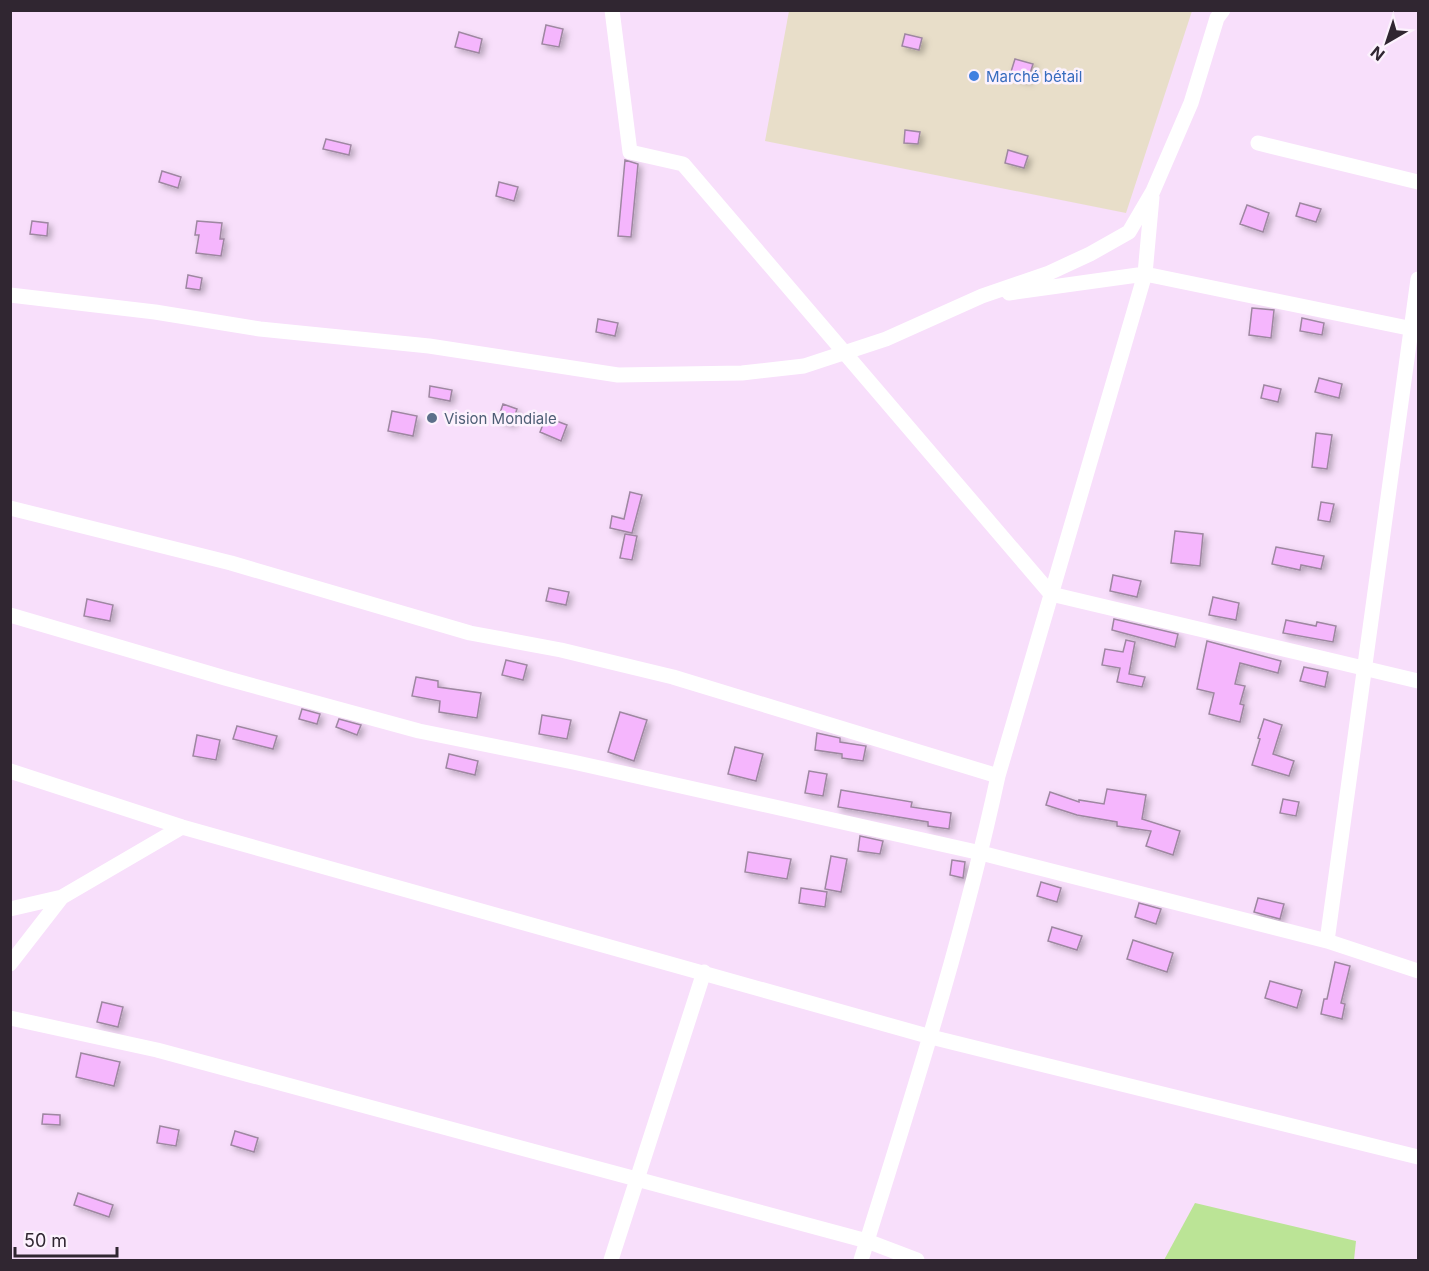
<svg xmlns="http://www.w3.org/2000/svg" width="1429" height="1271" font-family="Inter,sans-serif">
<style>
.commercial{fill:#e8dec9}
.green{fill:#bbe496}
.building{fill:#f5b6fd;stroke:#9e87a1;stroke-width:1.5;filter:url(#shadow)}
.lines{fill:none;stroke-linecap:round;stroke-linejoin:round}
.minor{stroke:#fff;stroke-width:15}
.shop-dot{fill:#3f7fe0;stroke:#fcf2fd;stroke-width:2}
.service-dot{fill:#5c6f8a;stroke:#fcf2fd;stroke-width:2}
.labels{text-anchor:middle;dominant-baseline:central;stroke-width:5;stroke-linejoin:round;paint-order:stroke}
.shop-label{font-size:15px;fill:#366cbe;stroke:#fcf2fd;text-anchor:start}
.service-label{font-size:15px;fill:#4e5e75;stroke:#fcf2fd;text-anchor:start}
</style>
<defs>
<filter id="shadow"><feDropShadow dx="3.5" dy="3.5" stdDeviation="3" flood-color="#0004"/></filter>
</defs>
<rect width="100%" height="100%" fill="#f8dffb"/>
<path class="commercial" d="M789,11h403l-66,202 -361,-72z"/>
<path class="green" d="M1195,1203l161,38 -2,19h-190z"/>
<path class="building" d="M546,25l17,4 -4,18 -17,-3z
M459,32l23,7 -3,14 -24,-6z
M905,34l17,4 -3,12 -17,-4z
M1015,59l18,5 -5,16 -18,-5z
M905,130l15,2 -2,12 -14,-1z
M326,139l25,6 -2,10 -26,-6z
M1008,150l20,6 -4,12 -19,-5z
M625,160l13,4 -7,73 -13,-1z
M162,171l19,6 -3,11 -19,-6z
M499,182l19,5 -4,14 -18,-5z
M1300,203l21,6 -5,13 -20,-6z
M1247,205l22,8 -6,19 -23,-8z
M32,221l16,2 -1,13 -17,-2z
M197,221l25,2 -2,16h4l-3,17 -25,-3 3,-18h-4z
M188,275l14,3 -2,12 -14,-2z
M1252,308l22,2 -3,28 -22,-3z
M1302,318l22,5 -2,12 -22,-4z
M598,319l20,4 -3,13 -19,-4z
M1319,378l23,6 -3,14 -24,-6z
M1264,385l17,4 -3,13 -17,-4z
M430,386l22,4 -2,11 -21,-4z
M503,404l14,5 -5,15 -14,-5z
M392,411l25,5 -4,20 -25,-5z
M546,417l21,8 -6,16 -21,-9z
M1316,433l16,2 -5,34 -15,-2z
M630,492l12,3 -10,38 -22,-5 2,-12 12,3z
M1321,502l13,2 -4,18 -12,-2z
M1175,531l28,3 -3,32 -29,-3z
M625,534l12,2 -5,24 -12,-2z
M1276,547l48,9 -3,13 -20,-4 -1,5 -28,-6z
M1113,575l28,6 -4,16 -27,-6z
M549,588l20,4 -3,13 -20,-4z
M1213,597l26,6 -3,17 -27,-5z
M87,599l26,6 -3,16 -26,-5z
M1114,619l64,15 -3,13 -63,-17z
M1286,620l30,6 1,-4 19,4 -3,16 -50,-9z
M1126,640l9,2 -6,32 16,3 -3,10 -25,-5 3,-14 -18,-3 3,-16 18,3z
M1207,641l74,20 -3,12 -38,-10 -5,21 10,2 -5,18 4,1 -4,17 -31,-8 5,-21 -17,-4z
M506,660l21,5 -4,15 -21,-5z
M1304,667l24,5 -3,15 -25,-6z
M416,677l22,4v6l43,6 -4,25 -38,-6 1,-11 -28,-5z
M302,709l18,5 -3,10 -18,-5z
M620,712l27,8 -13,41 -26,-9z
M542,715l29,5 -4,19 -28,-5z
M339,719l22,6 -4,10 -21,-8z
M1264,719l18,6 -9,29 21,7 -5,15 -37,-11 8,-26 -2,-1z
M237,726l40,10 -4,13 -40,-10z
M817,733l23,5v4l26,4 -3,15 -21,-3v-4l-27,-4z
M197,735l23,5 -4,20 -23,-4z
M735,747l28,7 -7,27 -28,-7z
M449,754l29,7 -3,14 -29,-7z
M809,771l18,3 -4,22 -18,-3z
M1107,789l39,6 -4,24 38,12 -7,24 -27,-9 5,-15 -34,-5v-4l-40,-7 -31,-10 4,-13 29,10v-2l25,4z
M841,790l71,12 -1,5 40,6 -2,16 -21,-3v-4l-90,-15z
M1283,799l16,3 -3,14 -16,-3z
M860,836l23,5 -3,13 -22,-3z
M748,852l43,7 -4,20 -42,-7z
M831,856l16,3 -6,33 -16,-3z
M952,860l13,2 -2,16 -13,-3z
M1041,882l20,6 -4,14 -20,-6z
M801,888l26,4 -2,15 -26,-4z
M1258,898l26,6 -4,15 -26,-7z
M1139,903l22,6 -5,15 -21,-7z
M1052,927l30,9 -5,14 -29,-9z
M1133,940l40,13 -6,19 -40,-13z
M1335,962l15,4 -9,37 4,1 -3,15 -21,-5 3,-15h3z
M1270,981l32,9 -5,18 -32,-10z
M102,1002l21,5 -5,20 -21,-5z
M81,1053l39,9 -6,24 -38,-9z
M43,1114l17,1v10l-18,-1z
M160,1126l19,4 -3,16 -19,-3z
M235,1131l23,7 -4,14 -23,-7z
M78,1193l35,12 -4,12 -35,-12z"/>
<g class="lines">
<path class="minor" d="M612,10l18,142 53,12 368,430 367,87
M1258,143l160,39
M1009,293l136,-19 273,56
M10,295l145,17 105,17 169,17 189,29 124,-2 62,-7 82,-27 96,-43 67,-23 41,-19 39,-22 24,-41 38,-88 26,-85 6,-8
M10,508l221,55 239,70 91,17 112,27 325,99
M10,615l215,63 194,53 154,31 408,91 346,88 91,30
M10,771l172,56 749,210 487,120
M10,909l52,-12 120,-70
M1327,941l91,-662
M10,964l52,-67
M10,1018l147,32 710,191 -6,19
M611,1260l93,-288
M917,1260l-50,-19c48,-154 97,-307 131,-465l147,-502 7,-77"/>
</g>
<circle class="shop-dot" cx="974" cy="76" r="6"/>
<circle class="service-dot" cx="432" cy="418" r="6"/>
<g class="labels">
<g class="shop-label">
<text x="986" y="76">Marché bétail</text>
</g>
<g class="service-label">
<text x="444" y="418">Vision Mondiale</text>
</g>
</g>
<rect width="1429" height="1271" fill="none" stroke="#302631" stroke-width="24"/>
<g transform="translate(1387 42) rotate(219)" stroke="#fcf2fd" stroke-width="4.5" paint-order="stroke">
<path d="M0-4.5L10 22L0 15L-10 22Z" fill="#302631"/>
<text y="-9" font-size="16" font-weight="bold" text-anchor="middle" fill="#302631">N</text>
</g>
<path d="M15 1247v9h102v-9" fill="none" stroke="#302631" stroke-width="3"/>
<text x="24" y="1247" font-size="18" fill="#302631" stroke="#fcf2fd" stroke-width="4.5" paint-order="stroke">50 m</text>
</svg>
